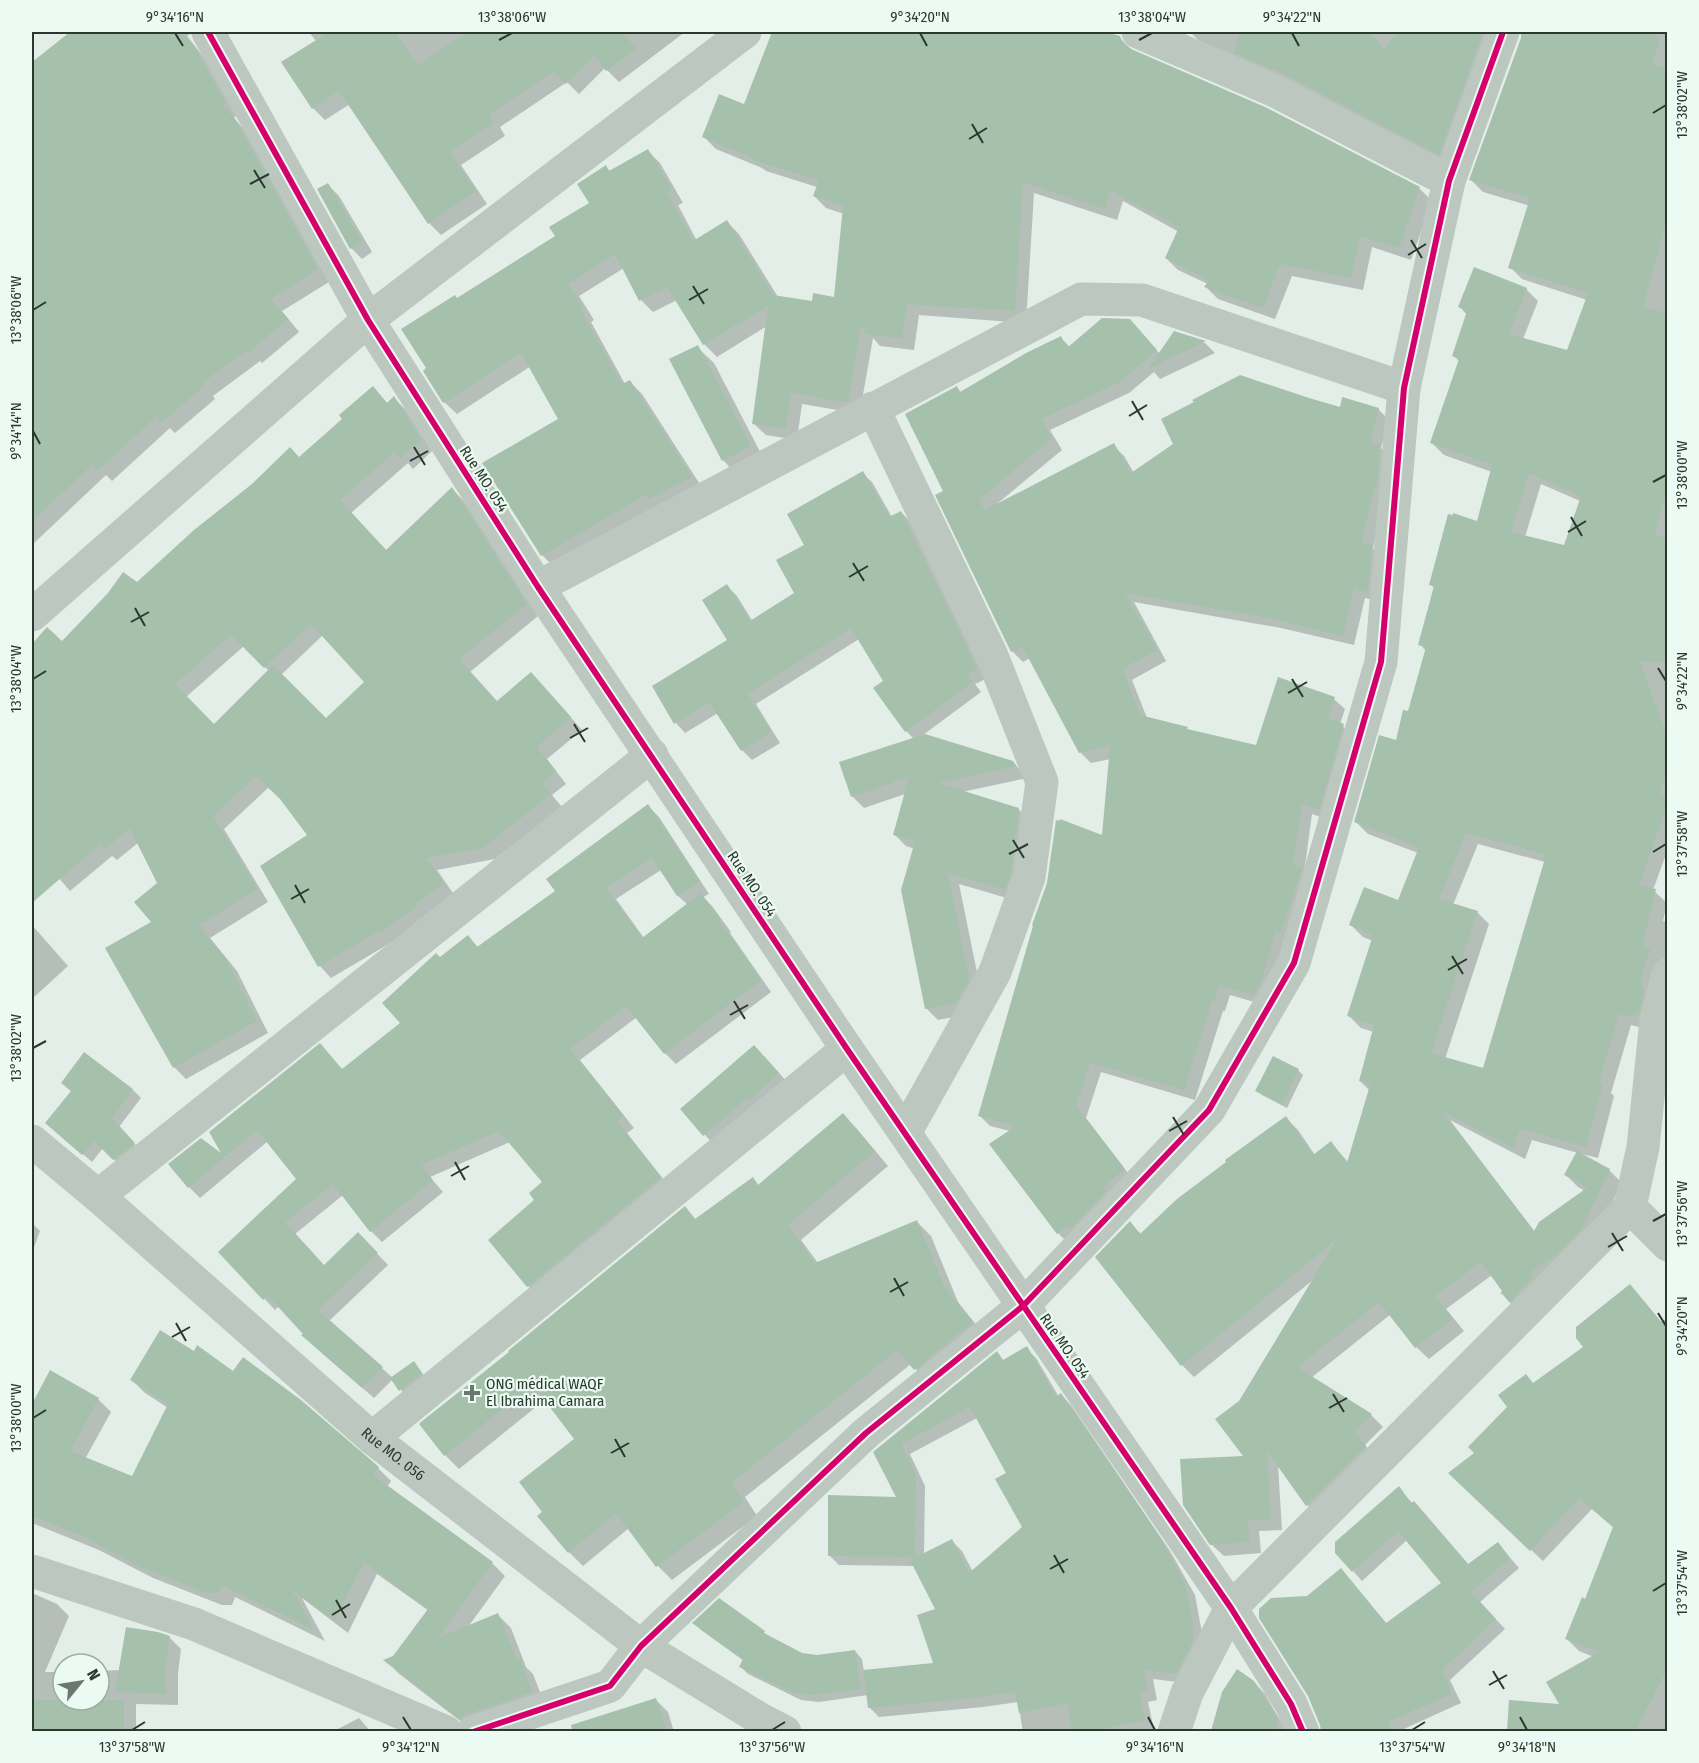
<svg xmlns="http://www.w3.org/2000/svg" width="1699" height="1763" font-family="'Fira Sans Condensed',sans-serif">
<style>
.shadow{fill:#0003;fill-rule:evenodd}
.building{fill:#a5c1ab;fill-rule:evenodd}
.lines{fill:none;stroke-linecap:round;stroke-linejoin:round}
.minor{stroke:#bcc7c0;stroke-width:33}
.cycleway-casing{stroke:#ebfaf2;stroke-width:10}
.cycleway{stroke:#d6006c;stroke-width:6}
.ticks{fill:none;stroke:#2a382d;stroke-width:2}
.poi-dot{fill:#6b786e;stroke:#ebfaf2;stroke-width:2}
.labels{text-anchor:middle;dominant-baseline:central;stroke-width:4.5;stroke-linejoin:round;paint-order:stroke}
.street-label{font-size:15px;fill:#2a382d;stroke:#ebfaf2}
.poi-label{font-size:15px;fill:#2a382d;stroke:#ebfaf2;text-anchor:start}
.neatline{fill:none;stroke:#2a382d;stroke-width:2}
.ticks-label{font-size:15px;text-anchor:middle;fill:#2a382d}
</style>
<rect width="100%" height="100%" fill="#e3eee8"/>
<path class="shadow" d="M72,32h121l-6,4 20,25 30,54 -3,3 13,15 82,149 -47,29 17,21 -37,31 -2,-2 -47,35 2,3 -40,34 -5,-5 -58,53 -6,-6 -74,70v-82l4,-5 -4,-4v-392l1,1z
M309,32h376l-66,50 -14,-14 -26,26 -12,-12 -67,45 5,9 -44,29 26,39 -46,31 -12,-12 -79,-119 -25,16 -12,-12 3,-67z
M773,32h329l17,5 13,13 132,58 156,81 12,12 -21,59 -39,-13 -9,43 -71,-14 -17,43 -57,-20 -12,-12 2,-3 -30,-14 -12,-12 13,-26 -56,-31 -6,19 -83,-27 -8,130 -107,-8 -5,35 -34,-4 -7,-8 -13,74h-11l-47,-8 -5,36 -31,-5 -13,-12 14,-97 -50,31 -13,-13 -27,-44 -24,12 -12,-12 -17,-32 -45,28 15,24 -3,2 34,62 5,-2 12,12 61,95 -149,78 -12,-12 19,-136 -30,-53 -74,48 -13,-12 -20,-31 4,-3 30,-68 99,-64 34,-33 15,-36 5,5 37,-21 12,12 23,40 -5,2 19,36 30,-19 12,12 39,63 35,6 23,-5 8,-84 -18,-6 -12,-12 3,-9 -51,-16 -4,-3 -46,-19 -12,-12 41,-31z
M1191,32h298l-38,133 -248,-120 -12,-12z
M1527,32h141v817l-15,41 14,13 -4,18 5,1v50l-25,56 -12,-3 -20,68 3,3 -16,62 -16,-4 -1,1 29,16 12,12 -30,59 -79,64 -11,-12 2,-3 -12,-16 -46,34 18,22 -35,28 -13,-12 -25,-33 -80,64 60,37 12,12 -18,18 12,14 -58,58 -12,-12 -29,-40 4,65 -23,1 2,22 -37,3 -13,-12 35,-87 -6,-55 73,-122 -119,97 -12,-12 -85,-107 33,-35 12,12 144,-117 12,12 17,25 16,-12 18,20 21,-72 -10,-10 14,-49 -13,-4 -12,-12 24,-75 -10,-4 -12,-12 48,-23 19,-49 -50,-19 -12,-12 41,-80 12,-29 17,-62 -6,-7 15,-55 -4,-4 47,-62 14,-51 -48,-17 -12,-12 28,-81 -6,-6 13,-41 -7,-8 66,-18 12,12 -15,38 45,13 19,-52 -65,-21 -12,-12 20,-61 -47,-14 -12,-12zM1541,484l39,17 -15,46 -40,-10zM1478,844l67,18 -61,208 -39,-11 44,-135 -12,-12 -24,-7zM1450,1120l75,39 7,-19 46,13 -12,22 12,12 7,4 -50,41z
M328,185l11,11 33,56 -10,7 -11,-11z
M1130,320l30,34 15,-22 30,11 10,10 -55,26 -6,-7 -25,21 -79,37 12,20 -64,53 1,1 114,-59 11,11 10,17 207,-64h37l11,11 -8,28 10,9 -3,29 -15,62 9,10 -4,43 -13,-3 -11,47 -73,-17 -147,-26 32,59 -34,19 15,38 40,11 3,3 67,15 77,-48 11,10 -5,15 14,12 -25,84 -17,-6 -8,59 -39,132 -35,-10 -5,16h-2l-28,89 -94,-28 -15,46 48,63 -65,63 -11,-11 -67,-89 19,-13 -20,-5 -11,-11 124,-277 8,-79 -20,4 -11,-11 -50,-94 -7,4 -11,-11 -67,-159 12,-104 5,5 99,-55 9,9z
M697,347l17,16 52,100 -27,14 -16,-17z
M373,388l15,16 6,-6 12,12 26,41 -19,18 -5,-6 -57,50 36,38 65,-62 12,12 74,115 -68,56 27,31 46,-17 39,44 -35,29 19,25 -14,11 10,12 -67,52 -58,11 18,26 -63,46 -61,36 -11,-12 -11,-130 -27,-37 -13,-12 -45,42 44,73 -58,36 27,33 31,62 -82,46 -12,-12 -21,-145 5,-39 -20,-40 -21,17 -5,-4 -42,35 -38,-44v-143l12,-11 -12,-13v-34l15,-17 15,15 237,-185 45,-40zM323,635l43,47 -36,43 -49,-50zM244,646l25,25 -55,55 -28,-29z
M862,473l10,9 20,35 9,-5 10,10 75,157 -11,5 6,8 -58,43 90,27 12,13 2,3 -65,14 57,18 12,12 -14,79 -58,-17 22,108 -12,22 -31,6 -12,-12 -11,-159 -9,-3 -12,-12 11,-40 -41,14 -12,-12 62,-57 -8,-8 -21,-50 -26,-42 -103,65 24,39 -28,17 -10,-10 -24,-37 -33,20 -9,-10 53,-82 -2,-55 10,10 16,26 43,-28 10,-49z
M648,806l11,11 50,77 -6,3 9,9 19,26 -1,1 41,59 -95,72 -11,-11 -28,-36 -57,43 54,68 -7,5 44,56 -132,108 -11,-11 8,-86 9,-18 -35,-40 -80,35 13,15 -61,50 -11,-11 -28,-36 -48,39 29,32 45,-21 19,20 -59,56 64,57 21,-15 12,15 -21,17 -12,-16 -19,19 -60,-52 -35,-40 -4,4 -55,-58 78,-73 -30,-38 -68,57 -11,-11 12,-47 25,18 -15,-26 132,-62 60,-47 37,-65 28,-21 10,10 79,-55zM661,870l17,26 10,9 -44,33 -28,-39z
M32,920l2,3 -2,2 36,41 -36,33z
M84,1054l49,36 8,8 -22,29 23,25 -20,16 -19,-20 -11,14 -36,-31 16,-39 -9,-9z
M764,1056l24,27 -74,62 -32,-36z
M1274,1058l24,12 5,5 -16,33 -25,-13 -5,-5z
M843,1115l14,14 31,37 -87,74 17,23 99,-41 14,14 27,66 28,35 -57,46 -18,-19 -166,133 12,19 -85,64 -14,-14 -29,-38 -46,38 -14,-14 -25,-40 32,-72 -30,-41 -87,70 -14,-14 -24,-30 264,-217 11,12 57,-41 6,7z
M32,1223l8,8 -8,22z
M1668,1318v414h-91l-28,-50 45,-25 -15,-6 -12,-12 19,-38 28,-73 -22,-19 -49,52 -81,-76 14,-32 58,-69z
M1026,1348l10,10 23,39 2,-2 10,10 99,146 25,44 8,43 -17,45 -33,-4 4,21 -9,2 6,28 -7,2h-124l-5,-30 -35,5 -104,10 -10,-10 -1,-12 -49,7 -18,-2 -53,-26 -7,-7 3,-6 -43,-31 -7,-7 70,10 4,3 33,18 16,2 38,-5 7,8 2,13 71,-8 2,-54 -22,-44 -76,-1 -10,-10 69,-56 -23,-47 122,-99 7,8zM977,1418l31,56 16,53 -51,45 -11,-21 -10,-10 -28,14 1,-69 -15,-32z
M50,1372l48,27 13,13 -26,47 48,19 35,-70 -23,-15 -13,-13 246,88 13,13 -4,6 105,76 13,13 -37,51 30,-12 13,13 15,39 7,7 12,31 -72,26 -75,-58 -12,-13 7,-3 36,-46 -52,-37 -29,59 -46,-35 23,43 -90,-44 -3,8h-10l-69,-27 -54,-28 -67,-27v-116z
M1399,1488l14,16 10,8 46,53 29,-21 21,24 -39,34 25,27 -55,51 11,23 -64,29h-75v-8l-12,-28 -2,-98 33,-28 46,54 56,-41 -36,-43 -45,41 -9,-10z
M32,1593l25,11 12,12 -24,56h18v28h36v-29l21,-1 49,-33 12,12 -3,24v32l-42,-1v28h-104z
M1254,1682l11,12 22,38h-74l10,-40z
M656,1700l12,12 6,20h-68l-5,-15z
M1511,1702l56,14 -1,16h-57z
M359,1718l12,14h-39z"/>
<path class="building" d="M70,32h112l13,16 31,55 -3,2 12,14 83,150 -47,30 17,20 -39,33 -2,-2 -45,33 2,3 -42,36 -5,-6 -59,54 -5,-6 -61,57v-459z
M329,32h66l23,33 50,-33h155l13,17 -30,22 -12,-16 -28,29 -12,-13 -65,44 5,8 -44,29 26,39 -48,33 -89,-133 -27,18 -31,-47z
M772,32h334l14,4 3,8 8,5 134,58 155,80 -21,61 -39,-12 -9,42 -71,-14 -17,44 -59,-21 5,-7 -44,-22 14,-31 -69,-37 -5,19 -82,-27 -8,129 -108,-7 -5,35 -36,-5 -5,-10 -13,77h-12l-45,-9 -5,37 -34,-5 16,-118 -65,39 -36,-58 -28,14 -24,-47 -47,30 15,23 -3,2 42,75 8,-4 62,97 -43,22 -2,-5 -106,62 -59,-93 76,-44 -37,-66 -78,50 -20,-32 3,-3 -25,-39 54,-34 2,3 98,-62 -6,-9 40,-24 -12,-19 29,-19 3,6 39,-22 24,41 -5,3 26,48 34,-21 46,75 39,6 1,-8 21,4 9,-91 -30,-10 6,-16 -67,-20 1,-2 -51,-21 17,-43 25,10z
M1240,32h130l14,18 14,-18h85l-44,123 -157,-82 -48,-20z
M1521,32h122l17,5 -8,27 16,5v146l-25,93 25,5v170l-13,52 13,2v126l-28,-2 28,79v27l-9,26 9,3v7l-29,82 17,4 -14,58 8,2 -10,33 4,9 -5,21 -9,5 -11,-3 -20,68 4,1 -17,64 -66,-18 -7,19 -71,-37 92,120 5,-9 49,-35 -24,-12 13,-24 33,18 -29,61 -24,24 -27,19 3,4 -24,25 -6,-9 -3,2 2,-4 -21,-29 -46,34 18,22 -38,30 -36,-46 -82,65 75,47 -18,18 12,14 -60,60 -39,-55 4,68 -23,1 1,22 -39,3 -27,-40 -3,-46 63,-3 -28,-37 24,-18 98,-162 -156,127 -86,-109 35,-36 10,13 37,-35 49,-37 -1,-2 61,-44 27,39 18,-14 16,22 23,-78 -11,-4 15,-56 -27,-9 26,-81 -24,-10 15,-38 34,13 21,-53 -65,-25 25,-87 17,5 7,-30 5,1 18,-64 -8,-2 16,-59 -5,-1 19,-71 5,1v-2l24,8 15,-56 -62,-22 29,-84 -7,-3 15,-45 -9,-4 16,-40 53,21 -18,46 58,16 21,-57 -80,-25 22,-70 -61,-18 52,-142zM1529,473l52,23 -17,49 -53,-13zM1466,833l34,10v-2l46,14 -63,213 -52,-15 47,-142 -39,-12z
M328,183l34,58 -12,8 -33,-60z
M1102,318l28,1 27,31 -39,33 -77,36 11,19 -73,62 6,10 129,-67 17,30 42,-29 -12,-25 33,-17 -2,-2 48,-25 69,23 31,9 2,-10 37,11 -9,33 10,4 -2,30 -17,68 11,2 -4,47 -14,-4 -11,48 -74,-18 -144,-25 32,57 -35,19 18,46 48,12 -1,2 69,16 22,-68 57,20 -7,21 16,6 -25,86 -17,-6 -9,61 9,4 -21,63 -5,-2 -15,52 -7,13 -35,-10 -4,17 -3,-1 -28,89 -94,-27 -14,43 49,63 -22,18 3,4 -35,37 -2,-3 -12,9 -68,-90 27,-18 -38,-10 55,-190 -1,-1 15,-42 9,-63 3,1 1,-2 42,16 8,-89 -31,7 -57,-107 -11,6 -76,-157 8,-4 -38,-77 52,-28 3,6 66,-39 35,-17 6,12z
M1174,331l32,10 -58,28z
M698,345l53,101 -29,15 -53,-102z
M373,386l14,17 7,-7 27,43 -21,19 -5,-6 -55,48 46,50 66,-63 75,117 -68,55 38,42 34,-29 40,45 -34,30 19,24 -14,12 9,11 -68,54 -56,10 17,26 -28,19 2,3 -37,26 -1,-2 -62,37 -58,-101 47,-31 -27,-36 -24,-23 -43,40 45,73 -59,36 26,32 32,64 -84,47 -68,-120 46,-26 -17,-20 23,-19 -27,-54 -26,20 -4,-5 -68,59v-259l15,-17 15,14 46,-48 15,-21 14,10 57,-52 58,-46 38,-37 9,10 43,-38 -3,-4zM311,624l53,58 -38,36 -53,-53 -59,59 -39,-40 56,-49 33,33z
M863,471l26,46 12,-6 74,153 2,5 -10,5 6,8 -68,50 -32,-44 10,-7 -32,-53 -103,66 23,38 -30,19 -32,-49 -35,22 -22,-38 75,-46 -25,-40 25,-16 23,37 44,-28 -18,-33 28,-15 -17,-31z
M925,734l88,27 3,5 -78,17 81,25 -8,65 -6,17 -57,-17 21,106 -13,24 -31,6 -24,-119 14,-49 -22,-6 16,-58 -58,20 -12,-35z
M648,804l52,78 -23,14 -25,-38 -46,30 36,50 59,-45 20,27 -1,1 41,59 -97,74 -38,-48 -56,43 54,67 -7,5 44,56 -134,110 -39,-47 46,-40 -5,-7 13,-11 -43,-51 -78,34 12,15 -63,52 -37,-48 -48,38 39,43 34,-33 20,21 -60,57 65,57 -21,21 -61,-53 2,-1 -35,-38 -5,4 -45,-48 78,-73 -39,-49 -69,58 -20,-24 33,-26 20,15 -12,-21 111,-89 22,26 58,-46 -18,-20 54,-50 4,4 28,-22 9,12 78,-56 -9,-12z
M754,1045l25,28 -30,27 -2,-2 -44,38 -23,-27z
M84,1052l49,37 -21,29 23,25 -22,17 -19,-19 -12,14 -37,-32 26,-32 -10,-8z
M1273,1056l26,13 -17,35 -27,-13z
M843,1113l32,38 -87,74 27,38 102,-43 27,66 29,36 -59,48 -17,-20 -165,132 12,20 -88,65 -40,-54 -48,40 -31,-37 5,-4 -23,-30 55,-43 -41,-54 -89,71 -25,-32 2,-2 88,-70 -1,-1 177,-145 10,13 58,-42 5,8z
M1630,1284l38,46v337l-30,59 -1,5h-130l2,-31 50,4 -13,-22 53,-30 -34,-13 17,-42 3,2 28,-72 -34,-29 -49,53 -82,-78 26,-20 -6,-6 39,-40 -9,-12 28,-21 7,9 50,-36 -7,-9v-11z
M160,1330l34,21 3,-6 36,26 10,-14 58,43 78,67 -6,8 120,87 -55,76 60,-25 19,47 3,-1 12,33 -65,22 -8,5 -76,-59 10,-4 35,-47 -64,-47 -30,59 -42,-32 22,41 -92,-45 -3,8h-12l-69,-27 -53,-29 -53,-21v-112l18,-34 49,28 -29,53 62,25 36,-72 -38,-24z
M1027,1346l29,51 5,-4 100,146 24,45 9,43 -2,16 -16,31 -32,-4 4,21 -9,1 6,28 -54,11h-20l-3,-28 -49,10 -4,-21 -43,6 -104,10 -5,-38 70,-7 -16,-48 18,-6 -25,-49 42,-21 17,34 53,-46 -27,-48 11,-6 -36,-66 -69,37 15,31 -1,82 -87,-1v-61l68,2 -23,-45 124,-101 6,9z
M414,1361l8,12 -23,18 -9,-13z
M1399,1486l12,17 3,-2 54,63 30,-22 12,16 -39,34 25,27 -54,51 10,24 -65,28 6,9h-72l-1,-6 -12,-29 -49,-78v-9l12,-11 36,-2 34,-28 45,55 55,-40 -43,-52 -46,41 -17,-19v-11z
M719,1598l46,33 -1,2 38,20 15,2 38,-5 6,39 -49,6 -19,-2 -54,-26 4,-8 -51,-36z
M126,1627l32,5 12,4 -4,25v33l-51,-2z
M1237,1669l17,12 20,32 4,7 -3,11h-64l11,-39z
M656,1698l11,33h-95l-1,-6z
M32,1700h92v31h-92z"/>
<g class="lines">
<g class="minor">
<path d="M208,32l160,288 170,267 309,462 384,559 60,96 12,28"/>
<path d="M1138,32l135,58 176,91"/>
<path d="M873,408l119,248 50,126 -13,95 -34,95 -90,161"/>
<path d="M538,587l543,-288 61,1 262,88"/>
<path d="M32,615l336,-295 377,-288"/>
<path id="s1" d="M32,1141l66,55 274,242 269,208 121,74 23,12"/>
<path d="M98,1196l554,-441"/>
<path d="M1630,1207l38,38"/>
<path d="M372,1438l475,-389"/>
<path d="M32,1571l162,53 252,108"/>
<path d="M473,1732l137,-46 31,-40 225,-213 157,-127 186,-196 85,-147 87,-301 23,-274 45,-207 54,-149"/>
<path d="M1174,1732l13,-39 44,-85 399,-401 13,-60 13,-127 12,-46"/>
</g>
<defs>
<path id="cycleway" d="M208,32l160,288 170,267 309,462 384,559 60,96 12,28
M473,1732l137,-46 31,-40 225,-213 157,-127 186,-196 85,-147 87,-301 23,-274 45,-207 54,-149"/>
</defs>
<use href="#cycleway" class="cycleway-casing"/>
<use href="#cycleway" class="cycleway"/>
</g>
<path class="ticks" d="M175,33l8,13M920,33l7,13M1292,33l7,13M499,40l13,-7M1139,40l13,-7M1653,113l13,-8M972,124l11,19M969,139l18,-11M254,170l11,18M250,184l19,-10M1411,240l11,18M1408,255l18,-11M693,286l11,18M689,300l19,-11M33,310l13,-8M1132,401l11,19M1129,416l18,-11M33,431l7,13M414,447l11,18M410,461l18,-10M1653,482l13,-7M1571,517l11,19M1568,532l18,-11M853,563l11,18M849,577l19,-11M135,608l10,18M131,622l18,-10M1658,668l8,13M33,679l13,-8M1292,679l11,18M1288,693l19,-11M574,724l11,18M570,738l18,-10M1013,840l11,18M1653,852l13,-8M1009,854l19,-10M295,885l10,18M291,899l18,-10M1452,956l11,18M1448,970l19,-11M734,1001l11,18M730,1015l18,-10M33,1048l13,-7M1173,1117l11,18M1169,1131l18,-10M455,1162l10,18M451,1176l18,-10M1653,1221l13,-7M1612,1233l11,18M1608,1247l19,-11M894,1278l10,18M890,1292l18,-10M1658,1313l8,13M176,1323l10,18M172,1337l18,-10M1333,1394l11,18M1329,1408l18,-10M33,1418l13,-8M615,1439l10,18M611,1453l18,-10M1054,1555l10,18M1050,1569l18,-10M1653,1591l13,-8M336,1600l10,18M332,1615l18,-11M1493,1671l11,18M1489,1685l18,-10M403,1717l8,13M1148,1717l7,13M1520,1717l7,13M132,1730l13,-8M772,1730l13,-8M1412,1730l13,-8"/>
<path class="poi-dot" d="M469 1384h6v6h6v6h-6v6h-6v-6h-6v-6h6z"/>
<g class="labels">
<g class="street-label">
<text transform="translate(484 479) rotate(57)">Rue MO. 054</text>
<text transform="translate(752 884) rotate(56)">Rue MO. 054</text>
<text transform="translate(1065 1346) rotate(55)">Rue MO. 054</text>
<text stroke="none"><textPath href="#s1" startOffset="478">Rue MO. 056</textPath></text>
</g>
<g class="poi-label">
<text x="486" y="1384">ONG médical WAQF<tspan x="486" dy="17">El Ibrahima Camara</tspan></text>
</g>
</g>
<rect width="1699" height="1763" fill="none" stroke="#ebfaf2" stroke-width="66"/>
<g transform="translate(81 1682) rotate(60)"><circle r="28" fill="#ebfaf2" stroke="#9eaca3" stroke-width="1.5"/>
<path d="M0-4.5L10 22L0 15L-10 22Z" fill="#6b786e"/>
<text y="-9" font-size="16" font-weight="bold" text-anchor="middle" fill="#2a382d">N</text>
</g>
<rect x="33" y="33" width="1633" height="1697" class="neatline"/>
<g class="ticks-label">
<text x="175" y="22">9°34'16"N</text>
<text x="512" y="22">13°38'06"W</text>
<text x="920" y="22">9°34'20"N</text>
<text x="1152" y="22">13°38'04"W</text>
<text x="1292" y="22">9°34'22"N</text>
<text transform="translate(1682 105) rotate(-90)" y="5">13°38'02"W</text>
<text transform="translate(16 310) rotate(-90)" y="5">13°38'06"W</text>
<text transform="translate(16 431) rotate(-90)" y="5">9°34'14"N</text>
<text transform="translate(1682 475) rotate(-90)" y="5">13°38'00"W</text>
<text transform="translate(16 679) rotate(-90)" y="5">13°38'04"W</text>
<text transform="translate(1682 681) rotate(-90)" y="5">9°34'22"N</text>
<text transform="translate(1682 844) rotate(-90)" y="5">13°37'58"W</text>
<text transform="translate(16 1048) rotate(-90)" y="5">13°38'02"W</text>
<text transform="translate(1682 1214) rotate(-90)" y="5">13°37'56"W</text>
<text transform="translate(1682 1326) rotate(-90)" y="5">9°34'20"N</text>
<text transform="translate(16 1418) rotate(-90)" y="5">13°38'00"W</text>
<text transform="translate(1682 1583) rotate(-90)" y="5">13°37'54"W</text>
<text x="132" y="1752">13°37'58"W</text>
<text x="411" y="1752">9°34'12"N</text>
<text x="772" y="1752">13°37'56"W</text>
<text x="1155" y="1752">9°34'16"N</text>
<text x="1412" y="1752">13°37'54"W</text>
<text x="1527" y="1752">9°34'18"N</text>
</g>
</svg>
